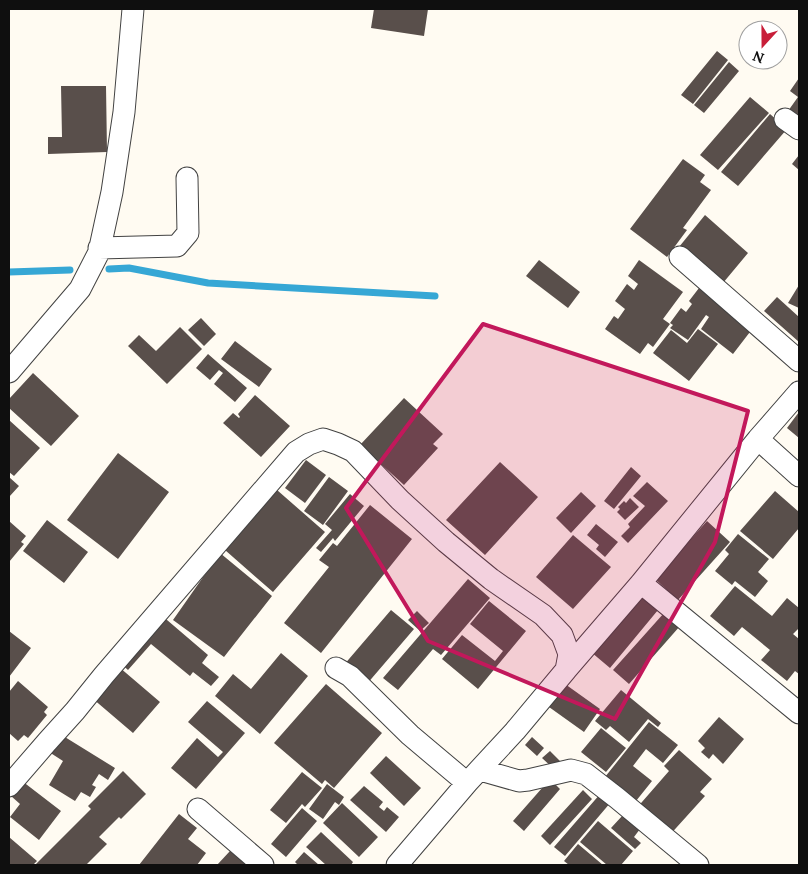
<svg xmlns="http://www.w3.org/2000/svg" width="808" height="874" font-family="Lora,serif">
<style>
.lines{fill:none;stroke-linecap:round;stroke-linejoin:round}
.stream{stroke:#36a7d5;stroke-width:7}
.building{fill:#594f4b}
.street-casing{stroke:#424242;stroke-width:23}
.street{stroke:#fff;stroke-width:21}
.marked{fill:#c2185b;fill-opacity:0.2;stroke:#c2185b;stroke-width:4;stroke-linejoin:round}
</style>
<rect width="100%" height="100%" fill="#fffbf2"/>
<g class="lines">
<path class="stream" d="M109,269l20,-1 79,15 227,13
M9,272l61,-2"/>
</g>
<path class="building" d="M374,9h54l-4,27 -53,-8z
M717,51l11,9 -35,44 -12,-9z
M729,62l10,9 -35,42 -10,-8z
M799,78v42l-11,-9 10,-14 -8,-6z
M61,86h45l1,66 -59,2v-17h14z
M750,97l19,16 -51,57 -18,-15z
M770,114l17,15 -49,57 -17,-14z
M799,155v15l-7,-6z
M683,159l22,16 -5,7 11,8 -28,38 4,2 -20,27 -37,-28z
M705,215l43,38 -25,30 -44,-36z
M539,260l41,32 -12,16 -42,-32z
M639,260l44,32 -20,27 7,5 -17,23 -5,-4 -8,11 -35,-25 9,-13 4,3 7,-10 -10,-8 12,-17 7,6 4,-6 -10,-8z
M799,285v23l-11,-5z
M699,288l54,40 -20,26 -32,-25 8,-12 -3,-2 -18,25 -18,-12 3,-3 -3,-2 11,-15 5,4 6,-8 -3,-3z
M777,297l22,20v25l-35,-31z
M201,318l15,16 -12,12 -16,-16z
M180,327l22,22 -35,35 -39,-38 11,-11 17,16z
M698,329l20,15 -29,37 -36,-28 18,-23 16,13z
M235,341l37,28 -13,18 -38,-28z
M208,354l39,34 -12,14 -21,-18 9,-11 -4,-3 -9,10 -14,-12z
M33,373l46,43 -28,30 -42,-38v-9z
M255,395l35,31 -29,31 -38,-34 10,-10 6,5 1,-1 -2,-3z
M404,398l39,36 -10,10 5,4 -34,37 -44,-40z
M799,412v26l-12,-10z
M9,420l31,28 -26,28 -5,-4z
M118,453l51,39 -51,67 -51,-39z
M306,460l20,15 -21,28 -20,-15z
M500,462l38,35 -53,58 -39,-35z
M631,467l10,9 -27,33 -10,-8z
M9,477l10,9 -10,11z
M329,477l19,14 -25,34 -19,-14z
M647,482l21,19 -40,42 -7,-7 9,-9 -2,-3 17,-18 -12,-10z
M277,490l48,42 -52,60 -48,-42z
M775,491l24,21v16l-26,31 -33,-28z
M581,492l15,14 -25,27 -15,-15z
M350,494l14,12 -29,35 -2,-3 -12,14 -5,-4 16,-18 -7,-6z
M630,498l9,9 -14,13 -8,-8 3,-3 -2,-2 6,-6 2,2z
M370,505l42,34 -91,114 -37,-30 45,-56 -10,-7 14,-17 4,3z
M47,520l41,32 -24,31 -41,-32z
M9,521l17,15 -5,6 3,2 -15,18z
M707,521l23,21 -52,58 -23,-21z
M596,524l22,18 -13,15 -9,-8 3,-4 -12,-10z
M738,534l31,25 -11,13 10,9 -13,16 -20,-16 -3,4 -17,-14 14,-17 -4,-4z
M573,535l38,32 -38,42 -37,-32z
M220,553l52,43 -48,61 -51,-37z
M468,579l22,19 -49,57 -8,-6 -35,41 -15,-12z
M735,586l37,30 15,-18 12,10v20l-6,6 6,5v35l-4,-3 -8,10 -26,-21 9,-10 -28,-23 -8,9 -24,-20z
M639,594l19,16 -48,58 -19,-16z
M489,601l37,30 -48,58 -36,-30 20,-24 33,26 8,-10 -33,-27z
M391,610l23,19 -48,56 -23,-19z
M417,611l12,12 -9,8 -12,-11z
M664,613l16,13 -51,58 -16,-14z
M160,614l48,41 -6,8 17,14 -8,9 -18,-14 -3,4 -39,-32 -23,26 -9,-8z
M9,631l22,17 -22,29z
M281,653l27,23 -48,58 -45,-38 18,-22 18,15z
M119,667l41,35 -27,31 -41,-35z
M18,681l30,26 -4,5 3,3 -19,23 -4,-3 -6,6 -9,-8v-41z
M326,684l56,49 -48,55 -9,-8 -3,4 -48,-41z
M565,684l35,25 -16,23 -35,-25z
M621,690l40,33 -3,4 -10,-8 -19,23 -19,-16 -4,4 -11,-9z
M207,701l38,32 -49,56 -25,-21 26,-30 21,19 5,-5 -35,-30z
M719,717l25,22 -21,25 -10,-10 -4,5 -8,-7 4,-4 -7,-7z
M649,722l29,23 -15,18 -17,-14 -13,17 19,15 -20,25 -31,-24z
M601,728l25,20 -20,24 -25,-20z
M60,734l55,34 -7,12 -9,-6 -7,11 4,2 -6,10 -9,-5 -6,9 -26,-16 14,-24 -14,-9z
M532,737l12,11 -7,8 -12,-11z
M679,750l33,29 -12,13 5,4 -38,42 -32,-28 34,-39 -5,-5z
M550,751l13,13 -7,7 -14,-13z
M386,756l35,32 -17,18 -34,-33z
M123,771l23,23 -25,25 -2,-2 -20,20 8,7 -21,21h-51l56,-56 -3,-3z
M302,772l20,16 -17,19 -3,-3 -16,19 -16,-13z
M550,779l10,10 -36,42 -11,-10z
M22,781l39,30 -22,29 -29,-23 10,-13 -9,-8z
M327,784l17,13 -5,8 -4,-3 -12,17 -14,-10z
M364,786l19,16 -4,5 5,4 3,-4 12,10 -13,15 -36,-32z
M583,790l9,9 -42,46 -9,-9z
M601,793l10,9 -46,54 -11,-9z
M342,803l36,34 -19,20 -36,-34z
M302,808l15,13 -31,36 -15,-13z
M179,814l18,14 -9,11 18,14 -9,12h-58z
M623,815l17,14 -6,8 7,6 -6,6 -24,-21z
M598,821l35,30 -12,14h-14l-27,-23z
M321,832l32,30 -2,3h-25l-20,-18z
M9,837l28,24 -4,4h-24z
M578,844l25,21h-34l-5,-4z
M230,851l17,14h-30z
M304,852l15,13h-21l-3,-3z"/>
<g class="lines">
<defs>
<path id="street" d="M785,119l14,10
M99,248l78,-2 11,-13 -1,-55
M680,257l119,104
M9,372l71,-83 19,-37 13,-60 12,-80 9,-103
M758,439l41,37
M641,583l158,130
M336,668l14,8 60,59 57,48
M566,670l75,-87 117,-144 41,-47
M480,770l39,11 9,-1 43,-10 15,4 31,24 81,67
M9,786l38,-44 28,-31 29,-36 192,-223 13,-8 14,-5 15,5 15,7 47,49 46,42 45,37 52,36 19,20 7,19 -3,16 -51,61 -48,52 -70,82
M198,809l65,56"/>
</defs>
<use href="#street" class="street-casing"/>
<use href="#street" class="street"/>
</g>
<path class="marked" d="M483,324l265,87 -33,131 -100,177 -187,-78 -82,-133z"/>
<rect width="808" height="874" fill="none" stroke="#0f0f0f" stroke-width="20"/>
<g transform="translate(763 45) rotate(201)"><circle r="24" fill="#ffffff" stroke="#9f9f9f"/>
<path d="M0-4L9 19L0 12L-9 19Z" fill="#c81e39"/>
<text y="-8" font-size="14" font-weight="bold" text-anchor="middle" fill="#0f0f0f">N</text>
</g>
</svg>
